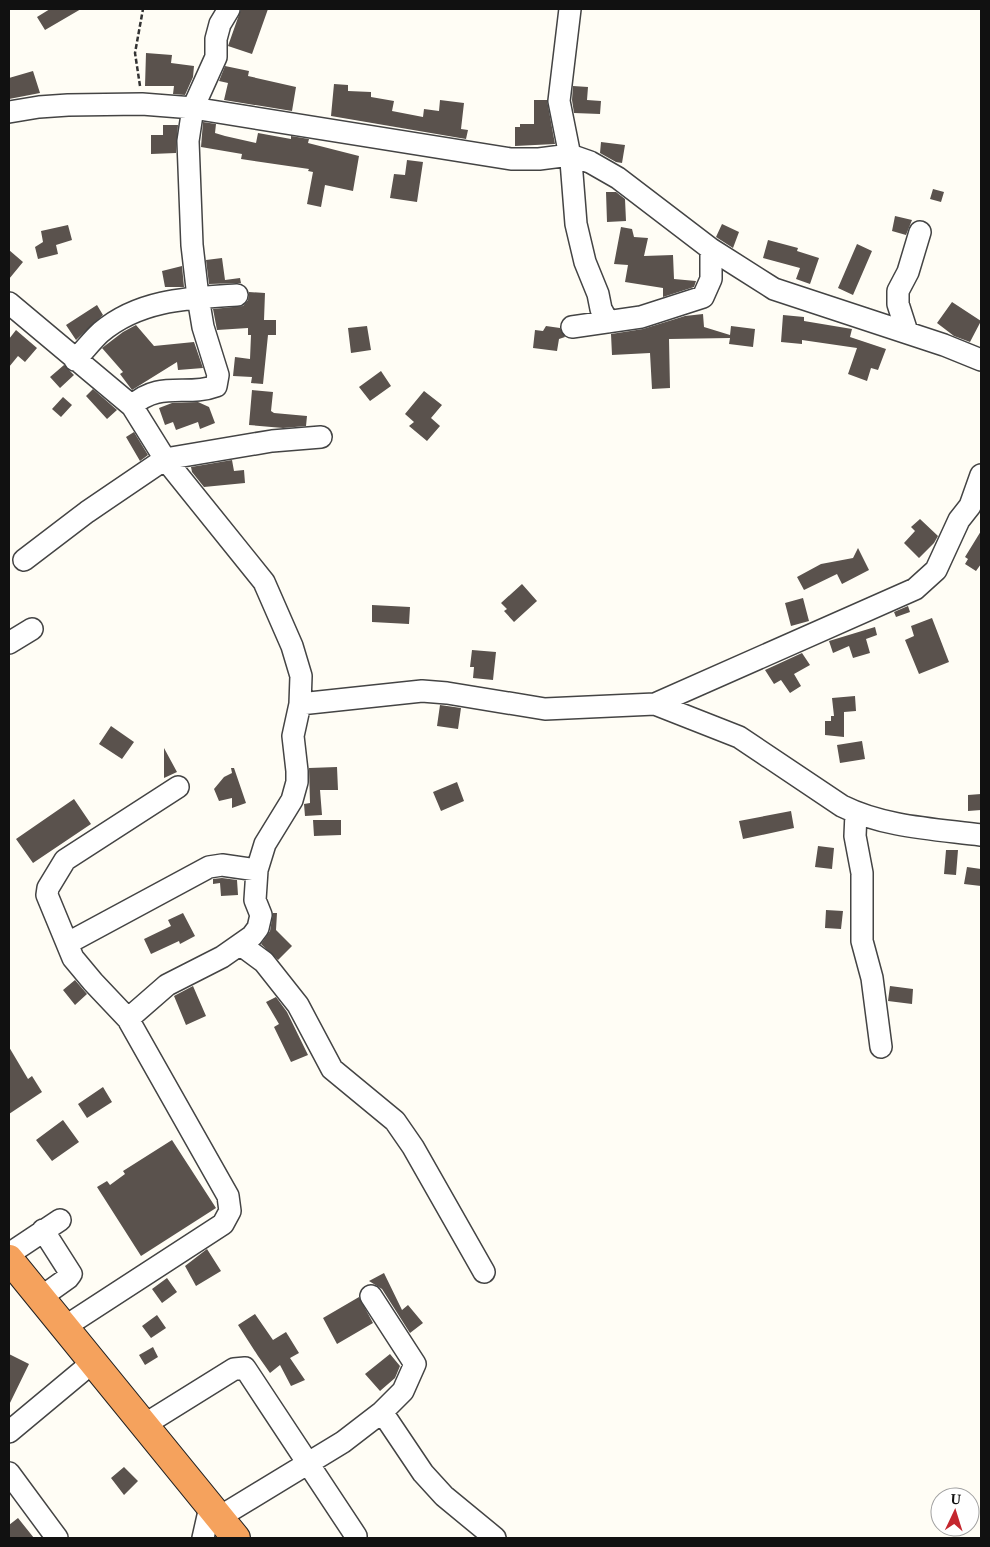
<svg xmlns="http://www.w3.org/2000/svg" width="990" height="1547" font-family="'PT Serif',serif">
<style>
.building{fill:#5a524d}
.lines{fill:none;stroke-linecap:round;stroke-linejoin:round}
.minor-casing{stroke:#444;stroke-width:24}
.highway-casing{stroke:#222;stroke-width:30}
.path{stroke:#333;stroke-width:2.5;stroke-dasharray:5 2.5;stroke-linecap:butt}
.minor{stroke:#fff;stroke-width:21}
.highway{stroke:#f5a25d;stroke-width:28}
</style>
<rect width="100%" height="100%" fill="#fffdf5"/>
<path class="building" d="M50,9h31l-36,21 -8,-13z
M241,9h27l-16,45 -24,-8z
M146,53l26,2 -1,8 23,3 -1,11 -8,18 -12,-1 1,-8h-29z
M225,66l24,5 -1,5 48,11 -4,24 -68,-11 4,-17 -9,-2z
M33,71l7,22 -31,6v-21z
M334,84l14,1v6l23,1v5l23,4 -2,10 31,6 1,-8 15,2 1,-11 24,3 -3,26 7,1 -2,9 -135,-23z
M573,86l15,1 -1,13 14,1 -1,13 -26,-1 -2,-13z
M534,100h13l8,44 -40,2v-19h5v-3h14z
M203,122l13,2 -1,9 10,3 31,7 2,-10 33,6v-3l18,3 -1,4 51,13 -6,35 -28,-6 -4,22 -14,-3 6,-32 -5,-1 1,-2 -68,-10 1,-5 -41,-7z
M163,125h15l-2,28 -25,1v-19h12z
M601,142l24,3 -3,18 -6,-1 -16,-9z
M407,160l16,2 -6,40 -27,-4 4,-24 11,1z
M933,189l11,3 -3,10 -11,-3z
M606,192h10l9,7 1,22 -19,1z
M895,216l17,4 -6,15 -14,-4z
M722,224l17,8 -6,16 -17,-11z
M68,225l4,15 -16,5 2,9 -20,5 -3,-12 8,-5 -2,-11z
M621,227l11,2 2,8 14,1 -4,18 29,-1 1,24 22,2 -2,6 -31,10v-9l-38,-6 3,-17 -14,-1z
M768,240l30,8 -1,3 22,7 -9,26 -14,-5 4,-11 -37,-10z
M857,244l15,7 -19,44 -15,-7z
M9,250l14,12 -14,17z
M222,258l3,22 15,-2 1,5 -32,1 -3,-24z
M182,266l2,21h-19l-3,-16z
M249,292l16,1 -1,27h12v15h-8l-5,49 -12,-1 1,-6 -19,-1 2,-19 15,2 1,-24h-3v-7l-31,2 -4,-21 30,-3 5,-6z
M952,302l29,19 -11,21 -16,-6 -17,-13z
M97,305l6,10 -27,25 -10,-15z
M703,314l1,13 26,8 1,-9 24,3 -2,18 -24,-3 1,-6 -61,1 1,49 -18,1 -2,-36 -38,2 -1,-21 32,-5 42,-13z
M783,315l21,2v4l48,8 -2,8 36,12 -8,21 -7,-2 -4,13 -19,-7 9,-26 -55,-8v4l-21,-2z
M136,325l18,21 40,-4 9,26 -25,2 -1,-8 -45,28 -12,-16 3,-2 -21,-24 21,-16z
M367,326l4,24 -20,3 -3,-25z
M546,326l14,2 5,9 -6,2 -2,12 -24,-3 2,-18 8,1z
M16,330l21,18 -12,14 -7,-6 -9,11v-28z
M64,365l10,10 -14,13 -10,-11z
M381,371l10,15 -21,15 -11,-14z
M93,389l24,21 -10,9 -21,-23z
M252,390l21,2 -2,19 3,2 33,3 -1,10 -23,2 -34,-3z
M424,391l18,14 -11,13 9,8 -13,15 -18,-15 5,-4 -9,-8z
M63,397l9,8 -11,12 -9,-8z
M198,402l11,5 6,16 -15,6 -2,-7 -22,8 -3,-8 -8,3 -6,-17 13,-5z
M134,432l14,23 -8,6 -14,-24z
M232,460l2,11 10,-1 1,13 -41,4 -12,-15 -1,-5z
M920,519l18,17 -4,7 -15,15 -15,-15 11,-12 -4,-4z
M981,531v33l-5,7 -11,-7 3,-5 -3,-2z
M858,548l11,22 -27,14 -5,-10 -33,16 -7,-13 24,-13 32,-6z
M522,584l15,17 -23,21 -10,-11 3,-2 -6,-6z
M803,598l6,23 -18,5 -6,-23z
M372,605l38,2 -1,17 -37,-2z
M908,606l2,6 -14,5 -2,-5z
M932,618l17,44 -30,12 -14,-34 9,-4 -3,-10z
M875,627l2,8 -11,4 4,14 -17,5 -4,-12 -16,7 -4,-12z
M472,650l24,2 -3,28 -20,-2 1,-11h-4z
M802,653l8,12 -16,9 7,12 -11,7 -9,-13 -7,4 -9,-14z
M855,696l1,15 -12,1v25l-19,-2v-14h6v-5h3l-2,-18z
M440,705l21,3 -3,21 -21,-3z
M111,726l23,16 -12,17 -23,-15z
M862,741l3,18 -25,4 -3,-18z
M164,748l13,24 -13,6z
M337,767l1,23h-18l2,25 -17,1 -1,-12 6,-1 -1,-35z
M231,768h3l12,35 -14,5v-10l-13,3 -5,-12 10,-12 8,-4z
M457,782l7,19 -23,10 -8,-19z
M981,794v16l-13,1v-16z
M74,799l17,25 -58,39 -17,-24z
M791,811l3,17 -51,11 -4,-18z
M313,820h28v15l-27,1z
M818,846l16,2 -2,21 -17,-2z
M946,850h12l-2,25 -12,-1z
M967,867l14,2v17l-17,-2z
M222,878l15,2 1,15 -17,1 -1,-13 -7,1v-5z
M826,910l17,1 -2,18 -16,-1z
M183,913l12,23 -15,8 -1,-3 -28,13 -7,-15 27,-13 -3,-6z
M273,913h4l-1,17 16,16 -14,14 -17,-16 9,-13z
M75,980l12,14 -12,11 -12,-15z
M193,986l13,30 -20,9 -12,-29z
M890,986l23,3 -1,15 -24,-3z
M276,997l11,15 21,43 -17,7 -17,-35 5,-3 -13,-22z
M9,1047l19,32 4,-3 10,16 -33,22z
M103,1087l9,15 -25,16 -9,-14z
M63,1120l16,22 -27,19 -16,-21z
M172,1140l44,68 -75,48 -44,-69 10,-6 3,4 15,-11 -2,-3z
M207,1249l14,22 -25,15 -11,-20z
M384,1273l18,37 6,-5 15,18 -13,10 -28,-44 -13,-8z
M167,1278l10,14 -15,11 -10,-14z
M359,1297l14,26 -36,21 -14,-26z
M255,1314l18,26 13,-8 13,21 -9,5 15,22 -14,6 -11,-21 -10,8 -12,-17 -20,-31z
M157,1315l9,13 -15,10 -9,-12z
M153,1347l5,10 -13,8 -6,-10z
M9,1354l20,10 -20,41z
M390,1354l10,12 -5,12 -15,13 -15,-17z
M124,1467l14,14 -14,14 -13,-17z
M18,1518l16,20h-25v-13z"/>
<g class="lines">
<defs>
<path id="minor" d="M570,9l-11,92 12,60 5,63 9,38 13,32 3,15 7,13
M9,112l30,-5 29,-2 74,-1 51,4 318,51h28l31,-4 20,7 28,16 93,71 63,40 170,56 37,15
M9,303l123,103 33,53 99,123 28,64 9,30 -1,28 -7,32 4,35v11l-5,18 -27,44 -8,26 -2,30 6,15 -3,13 -6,8 -30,21 -55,28 -39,34
M572,327l69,-10 62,-20 8,-18v-30
M907,332l-9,-28v-13l10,-19 12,-40
M75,360c9,-9 17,-20 26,-28 39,-33 89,-34 136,-37
M132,406c27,-26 55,-9 84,-20l2,-11 -15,-48 -5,-30 -6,-52 -4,-104 5,-33 23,-51v-18l4,-15 9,-15
M24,560l63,-48 78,-53 107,-18 49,-4
M9,643l23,-14
M300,704l122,-13 25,2 98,16 110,-5 84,33 103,69c42,21 92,23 139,29
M655,704l260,-115 21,-19 23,-50 11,-14 11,-31
M856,813l-1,23 7,37v68l10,37 9,69
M68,943l141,-76 13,-2 35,5
M241,945l23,17 34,43 34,64 63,52 18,26 71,125
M9,1254l51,-34
M371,1296l44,68 -12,27 -21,21
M40,1298l28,-20 3,-4 -28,-44
M63,1328l160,-104 7,-13 -2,-15 -100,-177 -35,-37 -20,-24 -26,-63 1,-7 17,-28 113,-73
M144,1425l90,-56 11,-1 111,168
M9,1432l84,-70
M9,1473l48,65
M218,1518l125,-76 39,-30 41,61 21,23 51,42
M203,1538l7,-31"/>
<path id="highway" d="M9,1259l227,279"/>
</defs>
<use href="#minor" class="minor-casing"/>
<use href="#highway" class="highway-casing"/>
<path class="path" d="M140,86l-5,-33 8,-44"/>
<use href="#minor" class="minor"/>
<use href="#highway" class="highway"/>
</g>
<rect width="990" height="1547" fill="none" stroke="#111111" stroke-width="20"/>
<g transform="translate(955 1512) rotate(4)"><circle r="24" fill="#ffffff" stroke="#a0a0a0"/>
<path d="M0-4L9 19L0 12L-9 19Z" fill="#c4262e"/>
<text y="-8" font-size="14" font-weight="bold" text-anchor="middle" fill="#111111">U</text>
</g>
</svg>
